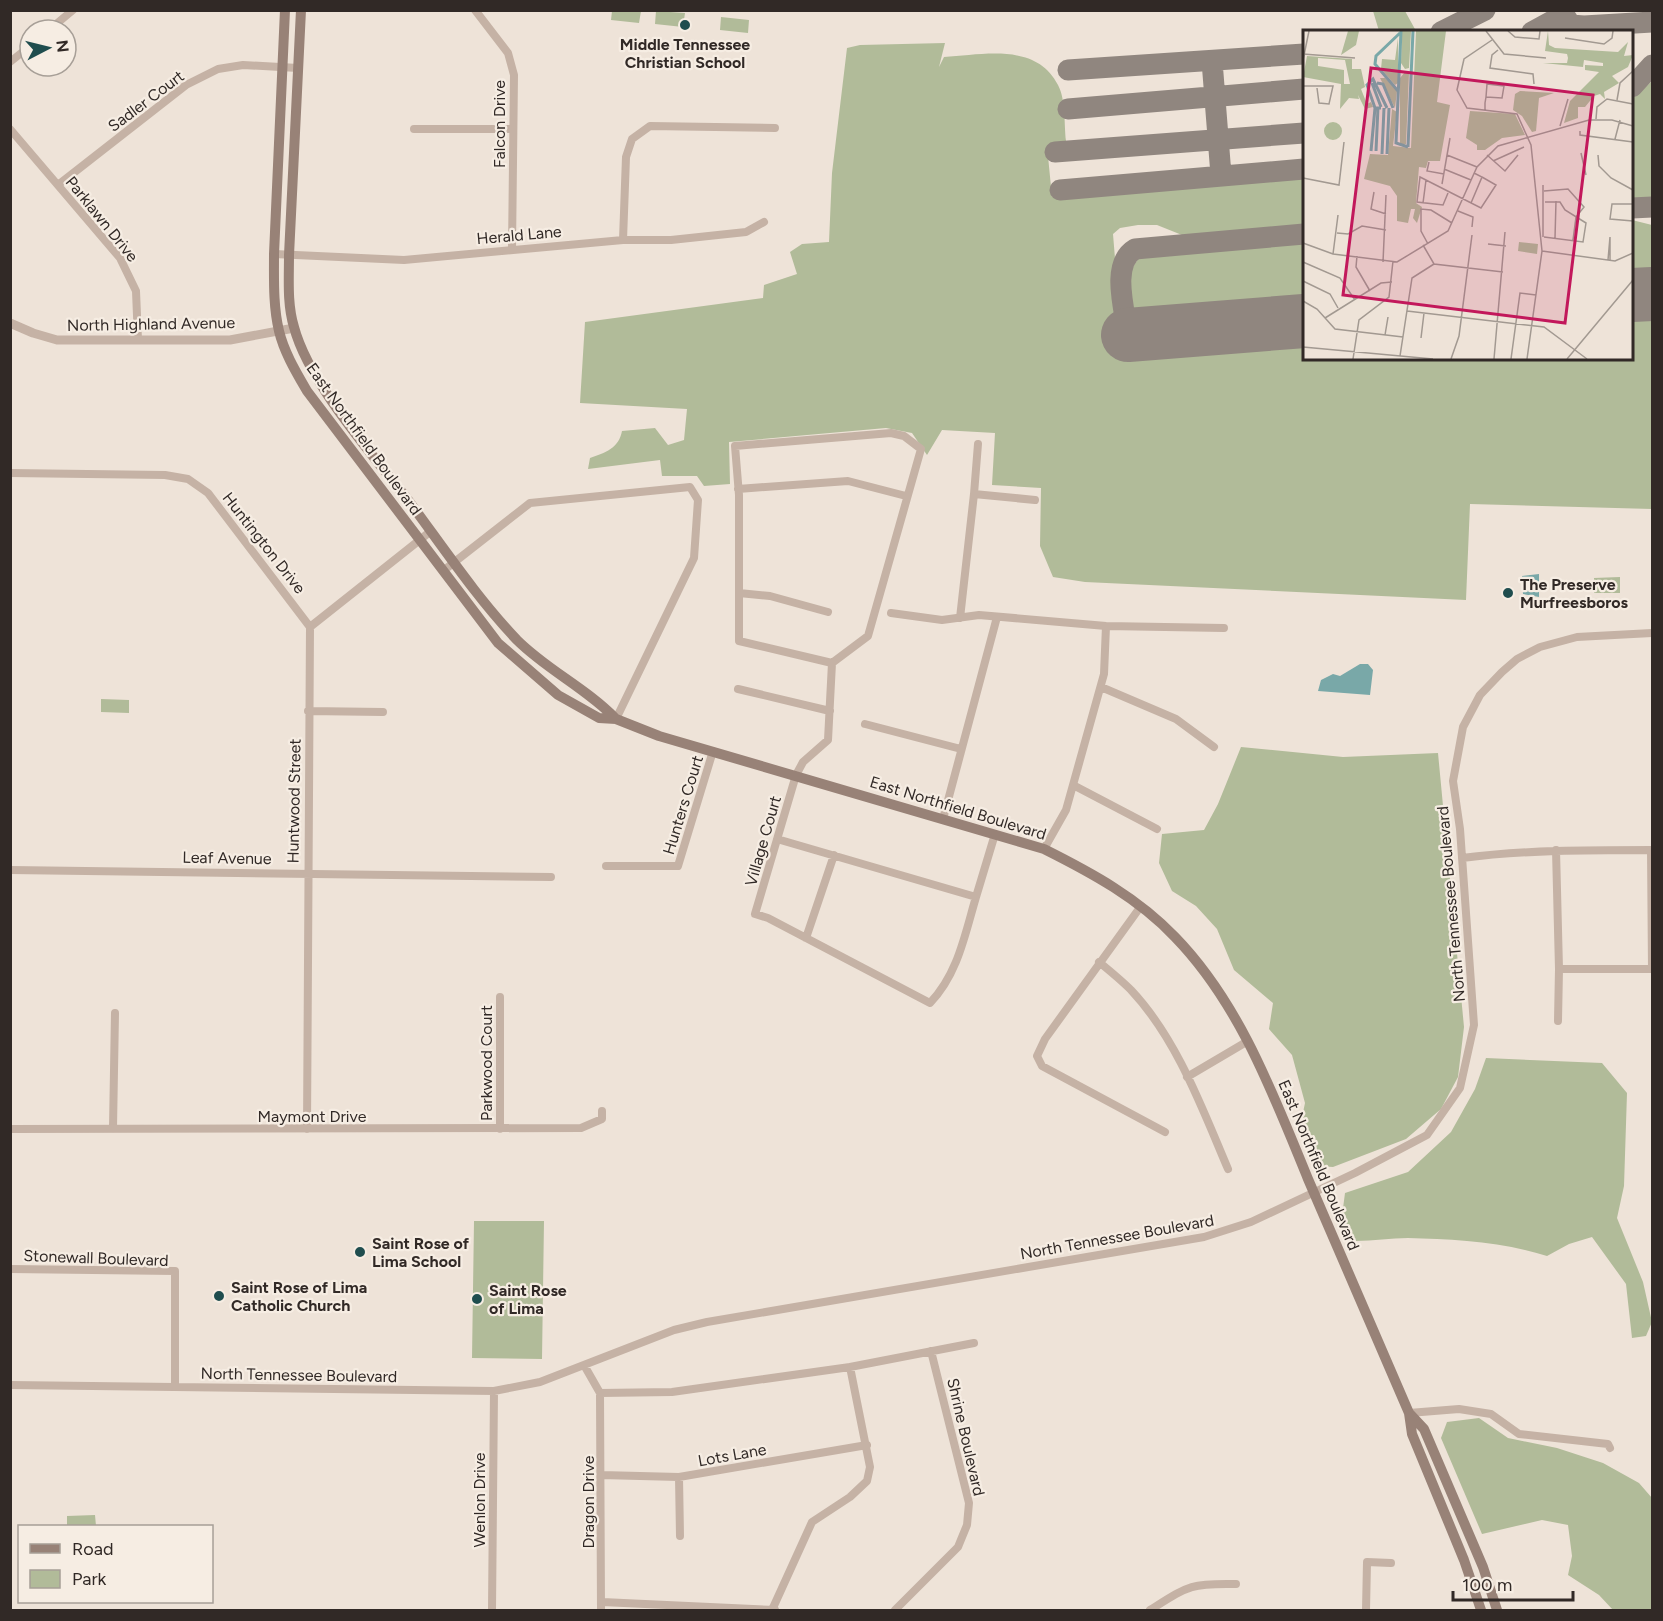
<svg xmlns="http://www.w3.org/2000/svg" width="1663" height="1621" font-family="Figtree,sans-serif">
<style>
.green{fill:#b1bb99}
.water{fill:#79a8a8}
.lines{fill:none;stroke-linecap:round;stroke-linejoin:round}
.taxiway{stroke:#90867f;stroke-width:21}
.runway{stroke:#90867f;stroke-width:54}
.minor{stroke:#c5b2a5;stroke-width:8}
.tertiary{stroke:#c5b2a5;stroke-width:9}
.secondary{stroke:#988277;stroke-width:10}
.poi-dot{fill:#1f4d4e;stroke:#f6ede3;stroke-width:2}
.labels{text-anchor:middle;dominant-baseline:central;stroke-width:4.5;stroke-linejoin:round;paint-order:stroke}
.poi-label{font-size:16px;font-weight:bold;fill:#312926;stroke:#f6ede3;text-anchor:start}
.street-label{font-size:16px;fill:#312926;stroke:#f6ede3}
.inset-river{fill:none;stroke:#79a8a8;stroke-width:3}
.inset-road{fill:none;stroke:#a29991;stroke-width:1.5}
.view{fill:#c2185b;fill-opacity:0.15;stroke:#c2185b;stroke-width:3}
.inset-edge{fill:none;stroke:#312926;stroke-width:3}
</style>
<rect width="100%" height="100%" fill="#eee3d8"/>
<path class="green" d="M612,11h29l-2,12 -28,-3z
M656,11l29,2 -2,14 -28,-3z
M1373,11h32l11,20h-37z
M721,17l28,3 -1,13 -28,-3z
M945,43l-6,24 5,-10c39,-2 92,-15 114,28 8,15 6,39 8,56l-3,3 -16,2 5,51 252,-20v50l-117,10 -30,-12h-19l-18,3 -7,6 10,122 181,-15v17h328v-44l20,-2v197l-182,-5 -4,96 -381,-18 -32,-5 -13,-31 1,-58 -49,-3 3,-52 -53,-3 -15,25 -15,-22 -26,-5 -157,14 1,42 -26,2 -7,-10h-35l-2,-16 -72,9 2,-11c15,-5 29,-10 32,-27l33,-3 13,17 16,-5 3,-31 -107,-6 5,-81 178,-24 1,-13 33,-11 -7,-22 12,-8 27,-2 3,-69 15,-125 13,-3z
M1652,81v119l-20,2v-103z
M1632,220l20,5v51l-20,2z
M1304,241v63l-160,13 -12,-11 -4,-32 13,-19z
M1620,577v16h-26v-15z
M101,699l28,1v13l-28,-1z
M1241,747l102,10 95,-4 26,274 -6,50 -17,32 -35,30 -73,28 -16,-1 -16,-44 4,-19 -13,-48 -23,-26 4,-26 -39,-33 -17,-41 -21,-23 -24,-15 -13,-28 3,-29 42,-4 14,-26z
M1486,1058l116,5 25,30 -3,93 -7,32 26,64 9,40 -6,14 -14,2 -6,-54 -34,-47 -23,7 -22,12c-43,-14 -94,-17 -139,-18 -17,0 -35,3 -52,3l-14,-25 3,-23 63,-21 43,-40 24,-43z
M474,1221h70l-2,138 -70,-1z
M1479,1418l29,20 49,10 46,15 36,20 13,15v112h-39l-14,-15 -31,-20 4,-19 -4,-31 -26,-5 -60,14 -41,-96 6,-16z
M95,1515l1,11h-29v-10z"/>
<path class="water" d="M1539,574v23l-16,-3 -1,-18z
M1360,664h8l5,6 -3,25 -52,-4 3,-11 12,-6 7,2z"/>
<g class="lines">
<path class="taxiway" d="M1561,10l10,15 13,1 -8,6
M1584,26l68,-4
M1441,32l44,-22
M1532,32l22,-12 13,3
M1212,61l9,114
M1068,70l236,-16
M1632,87l20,-22
M1068,109l236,-20
M1055,152l249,-19
M1060,190l244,-21
M1632,208l20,-1
M1128,335c-3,-24 -18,-71 7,-86l169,-15"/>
<path class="runway" d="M1632,295l20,-1
M1128,335l176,-14"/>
<path class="minor" d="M475,10l33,43 6,22 -2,174
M49,30l24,-20
M10,62l20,-16
M10,129l110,129 16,33 2,49
M414,129h99
M58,185l128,-100 32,-16 25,-4 55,3
M623,240l3,-83 6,-18 18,-13 125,2
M274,254l130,6 219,-20h48l75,-8 18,-10
M10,473l155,2 23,4 20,14 102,134
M738,489l110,-8 58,15
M974,494l4,-50
M443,571l87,-68 160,-16 8,13 -4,58 -78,161
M739,593l31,3 58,16
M891,613l51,7 37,-5 127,11 118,2
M960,618l14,-124 61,6
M832,663l-93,-22v-146l-4,-49 156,-13 13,3 17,13 -53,187 -36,27 -4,77 -25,22 -7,13 -41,139 13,4 162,85c28,-29 35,-69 46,-106
M1101,687l75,32 38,28
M738,689l92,22
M308,711l75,1
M865,724l96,25
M1073,785l84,44
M943,819l54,-202
M777,839l199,58 19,-63
M1044,849l22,-39 38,-136 2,-48
M1462,858c63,-8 125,-8 189,-8l1,119h-93l-3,-119
M606,866h72l35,-115
M10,870l541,7
M1141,906l-96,133 -8,17 5,10 123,66
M806,938l28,-83
M1099,962c11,9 22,18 32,28 46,49 71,118 97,179
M1558,1021l1,-52
M1187,1077l61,-36
M113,1128l2,-115
M10,1129l571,-1 21,-9v-8
M307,1129l3,-502 121,-96
M500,1129v-132
M10,1269l165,2v116
M584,1365l16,28 72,-1 178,-25 124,-24
M10,1385l484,6 46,-9 134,-52 33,-8 497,-85 47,-15 104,-49 72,-38 33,-47 14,-63 -14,-196 -7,-48 10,-54 17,-32 22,-23 15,-13 23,-12 37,-10 75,-4
M600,1393l1,217
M1409,1413l50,-4 32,5 28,20 89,10 2,4
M601,1475l78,2 188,-32
M679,1477l1,59
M602,1602l173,8
M492,1610l2,-219
M772,1610l40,-88 38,-25 17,-16 3,-14 -20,-100
M895,1610l63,-63 9,-22 2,-22 -38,-152
M1150,1610c38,-24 40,-27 86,-26
M1366,1610l1,-48 24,1"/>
<path class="tertiary" d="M10,323l23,10 24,7h173l64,-12"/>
<path class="secondary" d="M285,10l-11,244c0,25 -1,52 5,77 5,21 17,41 28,60l191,252 60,52 41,23 17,1 43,17 385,113c48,24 94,49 131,88 65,67 98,157 133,242 34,78 67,156 101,234l3,21 52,126 17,50
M301,10l-12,245c0,24 -2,49 5,72 15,57 81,130 117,177 34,46 67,95 106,136 30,30 69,48 99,79
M1409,1413l15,16 59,138 14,43"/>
</g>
<g class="poi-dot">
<circle cx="685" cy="25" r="6"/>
<circle cx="1508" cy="593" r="6"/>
<circle cx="360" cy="1252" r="6"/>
<circle cx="219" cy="1296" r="6"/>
<circle cx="477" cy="1299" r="6"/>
</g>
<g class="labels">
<g class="poi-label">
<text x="685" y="44" text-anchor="middle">Middle Tennessee<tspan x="685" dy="18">Christian School</tspan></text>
<text x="1520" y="584">The Preserve<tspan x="1520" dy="18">Murfreesboros</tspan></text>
<text x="372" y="1243">Saint Rose of<tspan x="372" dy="18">Lima School</tspan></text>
<text x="231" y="1287">Saint Rose of Lima<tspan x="231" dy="18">Catholic Church</tspan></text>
<text x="489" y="1290">Saint Rose<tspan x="489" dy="18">of Lima</tspan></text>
</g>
<g class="street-label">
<text transform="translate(146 101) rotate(-37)">Sadler Court</text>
<text transform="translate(499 124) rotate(-90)">Falcon Drive</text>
<text transform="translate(102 219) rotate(51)">Parklawn Drive</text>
<text transform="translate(519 235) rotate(-5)">Herald Lane</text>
<text transform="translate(151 324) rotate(-1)">North Highland Avenue</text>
<text transform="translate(364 439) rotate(54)">East Northfield Boulevard</text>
<text transform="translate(264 543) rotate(52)">Huntington Drive</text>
<text transform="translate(294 801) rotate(-89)">Huntwood Street</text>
<text transform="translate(683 805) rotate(-73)">Hunters Court</text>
<text transform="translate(958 808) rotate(17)">East Northfield Boulevard</text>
<text transform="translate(763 841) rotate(-74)">Village Court</text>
<text transform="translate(227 858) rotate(1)">Leaf Avenue</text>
<text transform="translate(1451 904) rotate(-95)">North Tennessee Boulevard</text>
<text transform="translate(486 1063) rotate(-90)">Parkwood Court</text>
<text x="312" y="1116">Maymont Drive</text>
<text transform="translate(1319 1165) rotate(67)">East Northfield Boulevard</text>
<text transform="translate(1117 1237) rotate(-10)">North Tennessee Boulevard</text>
<text transform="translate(96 1258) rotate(2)">Stonewall Boulevard</text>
<text transform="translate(299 1375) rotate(1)">North Tennessee Boulevard</text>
<text transform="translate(966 1437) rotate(77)">Shrine Boulevard</text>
<text transform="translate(732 1455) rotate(-10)">Lots Lane</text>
<text transform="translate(479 1500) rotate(-90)">Wenlon Drive</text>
<text transform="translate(588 1502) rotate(-90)">Dragon Drive</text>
</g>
</g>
<g transform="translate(1303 30)">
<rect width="330" height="330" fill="#eee3d8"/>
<path d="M45,1h11l-3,14 -15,10zM99,1h9l-2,37 -4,1 -4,-6zM113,1h30l-9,71 13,3 -10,56h-12l-2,7 -7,-1 -3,36 6,4 -5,16 -4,-5 2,-9h-4l-3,14 -11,-2v-25l-7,-10 -26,-7 6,-25 18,1 4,-46 5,3 -4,34 18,2zM245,1l1,14 6,3 63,4 10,-10 -4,14 9,-1 -5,12 -16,9 7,7 -15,9 1,7 -5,-5 -6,2 -9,11h-7v11l-14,5 6,-22 29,-29 -14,-2v-5l18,1v-3l-19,-3 -1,7 -40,-4h24l1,-5 -1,-4 -22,-3zM95,8v45l-3,2 -14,-16 1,-10 13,1zM4,26l45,3v10h9l4,18 -4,2 6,15 4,-2 2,5 -8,2 -7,-14 1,4 -10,-1 -9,11 1,-25 -38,-7zM15,28l27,2 5,24h-6v-14l-26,-4zM102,42l4,1 -3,71 -6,2v-68zM77,48h5l12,13 -2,17zM217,61l34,2 -15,5 -3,33 -4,1 -10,-16 -9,-6 2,-16zM167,81l45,3 10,21 -23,3 -17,12h-8v-5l-11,-7zM21 101a9 9 0 1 1 18 0a9 9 0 1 1-18 0ZM216,212l19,2 -1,10 -19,-3z" fill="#b1bb99" fill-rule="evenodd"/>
<path class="inset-river" d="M98,1l-5,112 12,4M69,53l9,24M74,53l6,1 10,24M95,61l-23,-27 1,-8 24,-23M78,78h-6l-8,-23 6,-6 14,29M105,117l5,-116M68,121l4,-43M73,121l2,-44M79,124l2,-46M84,124l2,-46"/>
<path class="inset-road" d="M183,1l18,23 42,4M205,1l7,6 24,2 1,-8M262,8l39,6 8,-6 1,-7M189,10l-28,19 -7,31 10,18 50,6 14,31 11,106 -15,108M195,20l-6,5 -2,13 43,6 1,10M0,24l52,4M0,30l6,-29M0,56h30l-4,18 -10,-1 -2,-15M314,70l3,-17 13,-12M182,80v-7l1,-6 1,-13 17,2 -2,12 -16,-1M293,89l1,-12 10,-8 26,5M257,96l8,-27M277,101v4l53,7M312,109l5,-19M278,123l5,22M144,125l30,12M184,125l18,16 13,-16M295,125l1,11 12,12 22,12M190,131l31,-14M126,132l-2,9 17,3M141,139l27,11M0,148l36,7 5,-43M139,154l8,-46M241,161l24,-2 16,18 -8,10 -3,23M71,162l-3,17 15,5M145,163l-5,12 -26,-3 3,-25 61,31 15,-23 -14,-8M120,173l3,-23M168,173l11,-26 -8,-4M330,174h-21l-2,15 23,2M155,181l15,6 -1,10M34,203l11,1 14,-8 24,4M240,207v-52M241,207l39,5 3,-19 -21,-13 -5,-8h-15M252,208l1,-37M0,213l30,11 64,8 51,-31 29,-64 21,-21 91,-26h23l21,6M125,214l-7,-13v-22l10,1 21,13M185,214l18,2M120,215l11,19 69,8M239,221l73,10 18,-8M30,224l5,-39M54,226l-1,11 14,24M305,230l2,-23v23M0,232l37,16 15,22M80,232l3,-67M0,251l27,13 8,14M0,271l14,8 18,20 68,8M104,281l137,16 43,32M22,288l56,-35 11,-1M82,305l3,-18M118,308l3,-25M0,317l130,12M97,326l12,-78 22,-14M50,329l6,-39 30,-23 4,-36M148,329l8,-23 13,-101M191,329l11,-127M208,329l9,-66 16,2M264,329l66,-79"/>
<path class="view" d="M68,38l222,27 -28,228 -222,-28z"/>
<rect width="330" height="330" class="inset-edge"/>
</g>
<rect width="1663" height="1621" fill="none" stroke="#312926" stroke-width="24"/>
<rect x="18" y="1525" width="195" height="78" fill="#f6ede3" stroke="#a79f97" stroke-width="1.5"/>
<rect x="30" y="1544" width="30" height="9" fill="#988277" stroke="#a79f97" stroke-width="1.5"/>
<text x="72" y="1555" font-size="18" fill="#312926">Road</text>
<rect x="30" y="1570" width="30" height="18" fill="#b1bb99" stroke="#a79f97" stroke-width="1.5"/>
<text x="72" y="1585" font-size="18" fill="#312926">Park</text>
<g transform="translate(48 48) rotate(83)"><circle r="28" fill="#f6ede3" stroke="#a79f97" stroke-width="1.5"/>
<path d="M0-4.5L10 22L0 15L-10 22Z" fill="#1f4d4e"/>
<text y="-9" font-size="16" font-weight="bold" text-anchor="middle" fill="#312926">N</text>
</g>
<path d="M1453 1591v9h120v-9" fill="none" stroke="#312926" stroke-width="3"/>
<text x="1462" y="1591" font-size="18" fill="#312926" stroke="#f6ede3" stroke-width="4.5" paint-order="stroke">100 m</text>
</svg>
